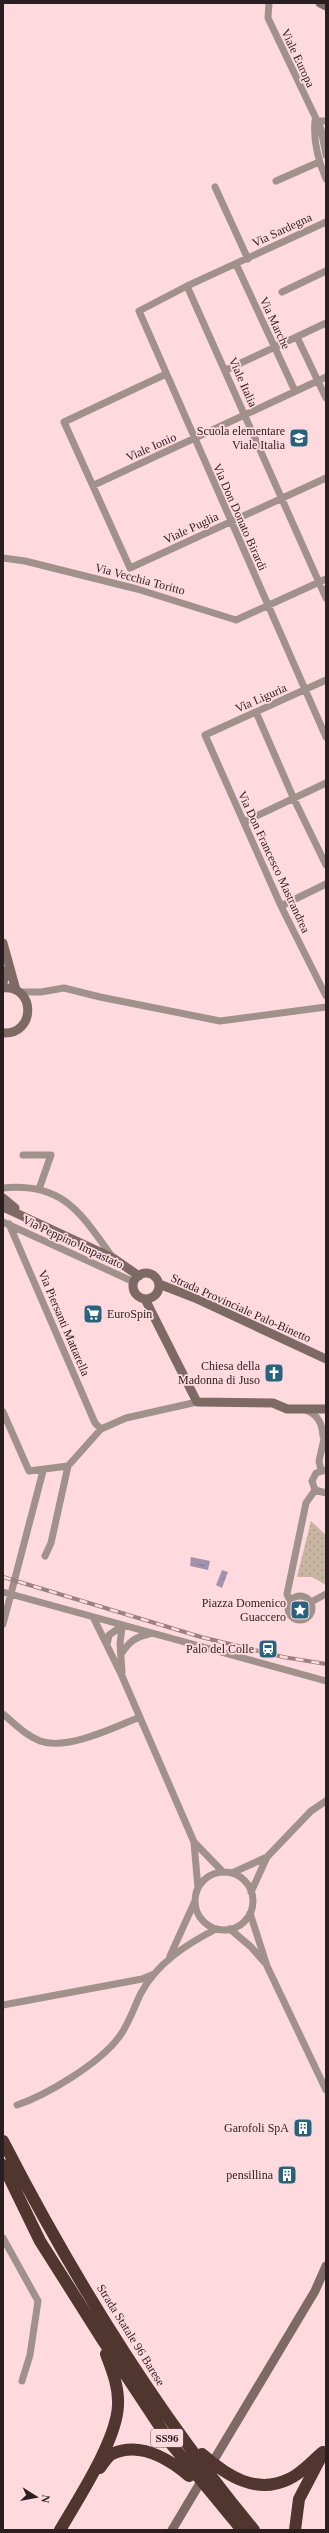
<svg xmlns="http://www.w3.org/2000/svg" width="329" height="2533" font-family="'Times New Roman',serif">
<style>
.grass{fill:url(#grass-dots)}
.water{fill:url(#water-ripples)}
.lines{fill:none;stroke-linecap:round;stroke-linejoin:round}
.street{stroke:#a0918d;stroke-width:7}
.secondary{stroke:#7e6a64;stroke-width:9}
.highway{stroke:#50362e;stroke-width:12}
.rail-casing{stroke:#9a8184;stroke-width:4}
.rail{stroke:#fedadf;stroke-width:2.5;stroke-dasharray:8;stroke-linecap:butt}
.labels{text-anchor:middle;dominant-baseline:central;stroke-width:3.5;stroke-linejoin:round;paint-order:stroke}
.shield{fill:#fedadf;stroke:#6a5659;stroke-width:1}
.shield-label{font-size:11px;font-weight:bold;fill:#2b1e20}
.street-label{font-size:12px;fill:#2b1e20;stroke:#fedadf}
.poi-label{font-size:12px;fill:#2b1e20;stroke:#fedadf;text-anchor:end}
</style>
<defs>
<pattern id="grass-dots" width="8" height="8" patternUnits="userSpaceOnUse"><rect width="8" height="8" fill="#c7b4a1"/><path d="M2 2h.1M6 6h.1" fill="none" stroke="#ab9a8a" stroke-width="1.8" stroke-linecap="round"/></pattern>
<pattern id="water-ripples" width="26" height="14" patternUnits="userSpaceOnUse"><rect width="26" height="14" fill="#a392ad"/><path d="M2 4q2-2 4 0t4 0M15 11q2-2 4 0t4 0" fill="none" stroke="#85778c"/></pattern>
</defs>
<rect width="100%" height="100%" fill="#fedadf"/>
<path class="grass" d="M311,1521l15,14v50l-14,-8h-15z"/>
<path class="water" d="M191,1557l19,4 -2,9 -18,-4z
M222,1570l6,2 -6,16 -6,-3z"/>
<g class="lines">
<path class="street" d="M269,3l-1,15 53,111 5,26
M315,121c-2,20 3,39 11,58
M315,121h11
M276,181l43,-19
M215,187l33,72
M326,222l-139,64 -48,25 187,426
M236,264l59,127
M187,286l139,312
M282,292l44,-21
M297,337l29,61
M226,370l100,-47
M166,374l-102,48 66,146 196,-90
M94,485l232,-108
M3,558l22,3 112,28 99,31 90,-41
M326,680l-121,55 76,171 45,90
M256,712l37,85 33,68
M244,822l82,-39
M281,906l45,-22
M20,992h21l23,-4 36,9 120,24 106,-14
M23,1155h28l-12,34
M3,1188c61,-6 78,26 110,70
M3,1222l131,60
M9,1224l86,199 6,6
M306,1410c12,5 16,13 17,26
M3,1412l26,59 39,-5 33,-37 25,-11 71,-16
M321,1470l-2,-9 7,-31
M326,1470l-10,3 -4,8 3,9 11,3
M45,1556l6,-13 17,-77
M3,1592l323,89
M288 1608a12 12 0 1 1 24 0a12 12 0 1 1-24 0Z
M290,1601l-3,-7 19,-91 9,-13
M311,1602l15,-8
M94,1619l28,57 72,166 29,30
M3,1624l40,-153
M122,1626l-2,18 2,28
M107,1645l2,-10 13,-9
M121,1654c8,-12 14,-17 28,-20
M3,1714c12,10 22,21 37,27 27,10 75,-14 100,-24
M194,1843l4,45
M195 1901a29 29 0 1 1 58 0a29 29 0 1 1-58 0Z
M232,1873l35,-16
M251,1892l16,-35 44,-46 15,-10
M250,1913l17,53 59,124
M230,1929l21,18 14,16
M170,1956l25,-55
M3,2005l139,-26 12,-5
M17,2105c30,-10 83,-42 102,-68 10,-13 15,-30 22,-44 16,-30 46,-49 75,-64
M3,2238l35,63 -8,54 -8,26"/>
<path class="secondary" d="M320,3l6,3
M3,943l13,47
M3,982l6,-15
M3,988c33,-3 33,47 0,45
M3,1198l12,10
M3,1207l110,51 26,18
M133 1286a13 13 0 1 1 26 0a13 13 0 1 1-26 0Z
M159,1284l36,14 131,61
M145,1299l52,103 76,1 14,6h39
M172,2530l143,-239 11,-25"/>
<path class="highway" d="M3,2141c71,138 152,270 251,389
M3,2165l37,76 62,98 70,106 70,85
M202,2454c25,22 54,41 87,25 12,-5 24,-19 34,-27
M100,2468c3,-4 8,-12 12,-14 28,-13 57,5 77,22
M60,2530c18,-31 57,-90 58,-125 1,-18 -6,-35 -12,-51
M295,2530l4,-31 22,-42"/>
<defs>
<path id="rail" d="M3,1577l198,60 82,20 43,7"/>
</defs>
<use href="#rail" class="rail-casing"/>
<use href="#rail" class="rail"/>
</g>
<defs>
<symbol id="school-square" viewBox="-11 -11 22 22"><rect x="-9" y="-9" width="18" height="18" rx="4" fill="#29627c" stroke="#fedadf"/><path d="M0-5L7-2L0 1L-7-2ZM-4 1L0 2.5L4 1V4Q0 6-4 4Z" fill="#fff"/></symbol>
<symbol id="supermarket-square" viewBox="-11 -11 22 22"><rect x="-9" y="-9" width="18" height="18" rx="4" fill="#29627c" stroke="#fedadf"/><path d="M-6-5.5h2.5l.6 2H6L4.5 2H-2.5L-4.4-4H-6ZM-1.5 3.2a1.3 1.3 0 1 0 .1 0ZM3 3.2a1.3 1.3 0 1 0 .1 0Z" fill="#fff"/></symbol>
<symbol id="church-square" viewBox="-11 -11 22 22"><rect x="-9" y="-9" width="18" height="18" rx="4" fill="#29627c" stroke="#fedadf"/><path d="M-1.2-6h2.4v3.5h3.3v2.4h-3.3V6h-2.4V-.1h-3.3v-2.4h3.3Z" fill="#fff"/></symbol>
<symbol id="sight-square" viewBox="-11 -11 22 22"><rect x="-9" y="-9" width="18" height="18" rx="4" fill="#29627c" stroke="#fedadf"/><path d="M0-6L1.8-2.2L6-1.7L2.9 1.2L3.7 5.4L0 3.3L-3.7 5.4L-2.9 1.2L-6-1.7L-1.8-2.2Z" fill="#fff"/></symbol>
<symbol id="station-square" viewBox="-11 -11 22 22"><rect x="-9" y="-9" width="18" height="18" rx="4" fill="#29627c" stroke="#fedadf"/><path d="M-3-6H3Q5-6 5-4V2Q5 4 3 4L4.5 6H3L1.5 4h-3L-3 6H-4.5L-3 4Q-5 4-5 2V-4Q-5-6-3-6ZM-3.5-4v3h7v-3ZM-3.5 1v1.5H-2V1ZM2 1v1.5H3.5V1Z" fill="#fff"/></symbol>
<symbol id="building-square" viewBox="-11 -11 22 22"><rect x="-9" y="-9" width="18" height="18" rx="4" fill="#29627c" stroke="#fedadf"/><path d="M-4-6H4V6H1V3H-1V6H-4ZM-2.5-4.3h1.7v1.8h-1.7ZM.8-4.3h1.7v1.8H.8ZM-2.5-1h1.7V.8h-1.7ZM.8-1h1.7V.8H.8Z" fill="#fff"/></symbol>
</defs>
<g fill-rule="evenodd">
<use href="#school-square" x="288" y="427" width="22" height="22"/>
<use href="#supermarket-square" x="82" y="1303" width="22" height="22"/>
<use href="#church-square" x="263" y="1362" width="22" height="22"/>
<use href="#sight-square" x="289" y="1599" width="22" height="22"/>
<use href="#station-square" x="257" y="1638" width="22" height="22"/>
<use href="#building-square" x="292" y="2117" width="22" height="22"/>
<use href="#building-square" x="276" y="2164" width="22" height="22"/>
</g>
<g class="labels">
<rect class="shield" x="151" y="2429" width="32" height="18" rx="3"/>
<g class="shield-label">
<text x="167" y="2438">SS96</text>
</g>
<g class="street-label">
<text transform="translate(298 58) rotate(65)">Viale Europa</text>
<text transform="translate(282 230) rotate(-25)">Via Sardegna</text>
<text transform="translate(275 323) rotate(65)">Via Marche</text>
<text transform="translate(243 382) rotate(66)">Viale Italia</text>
<text transform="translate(151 447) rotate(-24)">Viale Ionio</text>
<text transform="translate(240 517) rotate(66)">Via Don Donato Birardi</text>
<text transform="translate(191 528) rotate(-25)">Viale Puglia</text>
<text transform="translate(140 579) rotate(15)">Via Vecchia Toritto</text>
<text transform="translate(261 698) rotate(-24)">Via Liguria</text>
<text transform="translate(274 862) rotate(65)">Via Don Francesco Mastrandrea</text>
<text transform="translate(73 1242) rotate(25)">Via Peppino Impastato</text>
<text transform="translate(241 1308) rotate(24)">Strada Provinciale Palo-Binetto</text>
<text transform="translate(64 1323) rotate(67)">Via Piersanti Mattarella</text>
<text transform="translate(131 2335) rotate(58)">Strada Statale 96 Barese</text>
</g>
<g class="poi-label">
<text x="285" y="431">Scuola elementare<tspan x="285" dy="14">Viale Italia</tspan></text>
<text x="107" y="1314" text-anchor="start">EuroSpin</text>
<text x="260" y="1366">Chiesa della<tspan x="260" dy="14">Madonna di Juso</tspan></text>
<text x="286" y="1603">Piazza Domenico<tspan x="286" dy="14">Guaccero</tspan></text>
<text x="254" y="1649">Palo del Colle</text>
<text x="289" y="2128">Garofoli SpA</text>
<text x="273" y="2175">pensillina</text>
</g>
</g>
<rect width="329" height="2533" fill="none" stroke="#2b1e20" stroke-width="8"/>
<g transform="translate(36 2497) rotate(101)" stroke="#fedadf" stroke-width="3" paint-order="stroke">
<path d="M0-3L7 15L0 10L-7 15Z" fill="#2b1e20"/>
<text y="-6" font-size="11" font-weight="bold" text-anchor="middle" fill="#2b1e20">N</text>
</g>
</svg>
